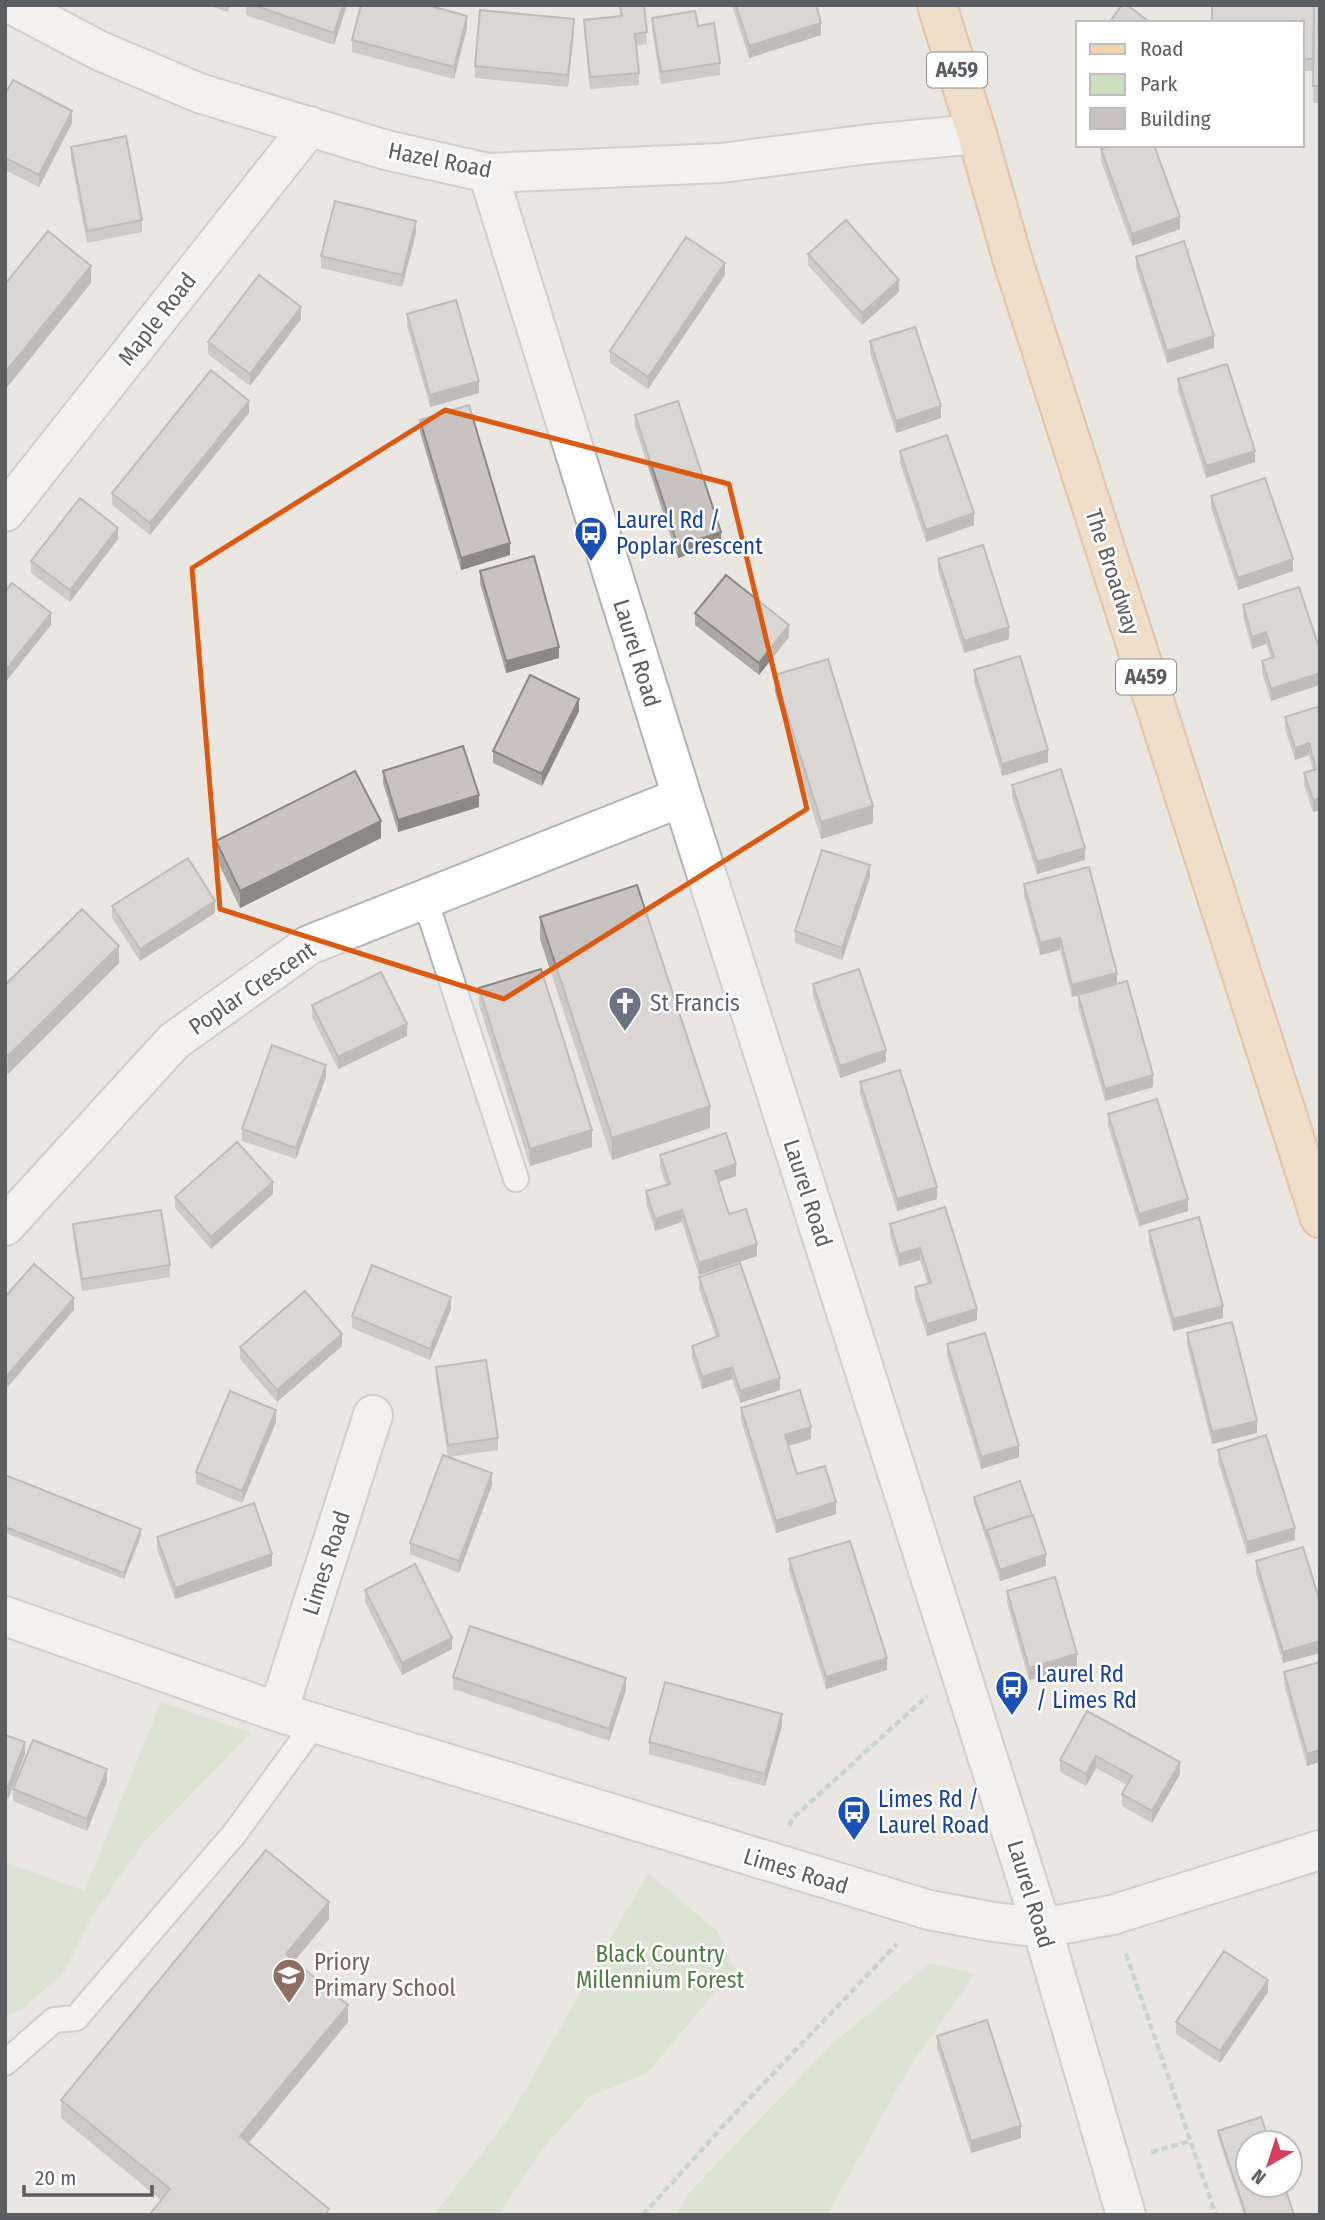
<svg xmlns="http://www.w3.org/2000/svg" width="1325" height="2220" font-family="'Fira Sans Condensed',sans-serif">
<style>
.green{fill:#c9dfc0}
.lines{fill:none;stroke-linecap:round;stroke-linejoin:round}
.service-casing{stroke:#afb3b5;stroke-width:28}
.minor-casing{stroke:#afb3b5;stroke-width:42}
.primary-casing{stroke:#de9a67;stroke-width:42}
.path{stroke:#a2c8a1;stroke-width:4.5;stroke-dasharray:7 3.5;stroke-linecap:butt}
.service{stroke:#fff;stroke-width:24}
.minor{stroke:#fff;stroke-width:38}
.primary{stroke:#f4d4ad;stroke-width:38}
.wall{fill:#aca8a5}
.shaded-wall{fill:#8c8886}
.building{fill:#c8c3c0;stroke:#8c8886;stroke-width:2}
.marked{fill:none;stroke:#da5a14;stroke-width:5;stroke-linejoin:round}
.labels{text-anchor:middle;dominant-baseline:central;stroke-width:5;stroke-linejoin:round;paint-order:stroke}
.shield{fill:#fff;stroke:#8c8e90;stroke-width:2}
.shield-label{font-size:21px;font-weight:bold;fill:#5a5e60}
.street-label{font-size:23px;fill:#5a5e60;stroke:#fff}
.transit-label{font-size:23px;fill:#164399;stroke:#fff;text-anchor:start}
.worship-label{font-size:23px;fill:#5b616d;stroke:#fff;text-anchor:start}
.park-label{font-size:23px;fill:#4d7b3e;stroke:#fff}
.education-label{font-size:23px;fill:#785e54;stroke:#fff;text-anchor:start}
</style>
<rect width="100%" height="100%" fill="#eae6e1"/>
<path class="green" d="M161,1702l90,31 -108,110 -52,75 -28,56 -43,36 -15,7v-155l80,29z
M648,1873l70,59 16,38 -87,103 -58,24 -44,49 -47,69h-64l76,-98z
M930,1963l45,11 -66,94 -82,147h-151l14,-23 141,-147z"/>
<g class="lines">
<defs>
<path id="service" d="M425,899l91,280
M5,2063l49,-43 22,-2 159,-185 81,-111"/>
<path id="minor" d="M13,5l85,45 101,43 187,57 102,23 233,-10 148,-19 108,-10
M488,173l194,624 360,1131 84,287
M5,512l305,-386
M5,1226l169,-185 135,-96 373,-148
M5,1616l273,96 651,198 65,12 48,6 70,-13 208,-65
M278,1712l95,-297"/>
<path id="primary" d="M937,5l40,129 35,124 308,960"/>
</defs>
<use href="#service" class="service-casing"/>
<use href="#minor" class="minor-casing"/>
<use href="#primary" class="primary-casing"/>
<path class="path" d="M789,1826l4,-8 134,-122
M1126,1954l90,261
M1151,2152l39,-11
M643,2215l80,-89 174,-182"/>
<use href="#service" class="service"/>
<use href="#minor" class="minor"/>
<use href="#primary" class="primary"/>
</g>
<path class="wall" d="M207,5h23l-2,7z
M246,5h101l-13,40 -88,-30z
M619,5h25l3,39 -10,2 2,27v12l-49,4 -6,-57v-12l36,-4z
M732,5h84l5,30 -72,23z
M1320,5v98h-7v-32h-11v-48z
M652,18l46,8 22,37v12l-59,9 -9,-54z
M467,28l-13,51 -102,-27v-12z
M574,31l-6,56 -93,-9v-12z
M1078,64v17l-2,-2v-12z
M5,94l67,29 -33,64 -34,-17z
M71,147l71,73v12l-55,11 -16,-84z
M1101,149l79,80 -48,17 -31,-85z
M416,233l-14,54 -81,-19v-12z
M808,254l91,38 -37,33 -54,-60z
M1136,257l78,91 -47,15 -31,-95z
M725,275l-77,114 -38,-26v-12z
M407,314l72,79 -49,14 -23,-81z
M301,319l-51,67 -42,-32v-12z
M870,341l71,77 -45,15 -26,-80z
M1178,379l77,83 -49,16 -28,-87z
M249,413l-99,122 -38,-30v-12z
M635,415l86,129 -43,14 -43,-131z
M420,420l90,135 -49,15 -41,-138z
M900,451l74,74 -48,17 -26,-79z
M1211,496l82,75 -55,19 -27,-82z
M118,539l-48,63 -39,-29v-12z
M938,559l71,80 -45,14 -26,-82z
M480,571l79,87 -53,15 -26,-90z
M1299,587l-28,114 -9,-28v-12l9,-3 -5,-14 -14,5 -9,-32v-12z
M695,613l94,24 -30,38 -64,-50z
M974,670l74,92 -46,14 -28,-94z
M775,675l98,148 -52,16 -46,-147z
M1320,706v104l-7,2 -9,-27v-12l9,-3 -4,-15 -14,5 -10,-31v-12z
M579,711l-37,75 -49,-23v-12z
M383,771l96,36 -81,25 -15,-49z
M1012,785l73,75 -48,14 -25,-77z
M381,838l-141,70 -24,-50v-17z
M870,877l-28,83 -47,-17v-12z
M1024,884l93,100 36,103 -48,14 -27,-94v-11l-6,1 -12,-47 -20,5 -16,-59z
M112,906l103,7 -75,48 -28,-43z
M540,917l170,211 -98,32 -72,-221z
M119,963l-111,111 -3,-3v-86z
M813,984l73,78 -46,16 -27,-82z
M479,988l113,159 -62,19 -51,-161z
M312,1005l95,31 -69,33 -26,-52z
M326,1077l-30,82 -54,-18v-12z
M860,1082l77,117 -40,12 -37,-117z
M1108,1114l80,97 -49,15 -31,-100z
M660,1155l76,21 -17,6 10,32 28,42 -58,19 -17,-53 -27,9 -9,-28v-12l20,-6 -6,-18z
M273,1194l-62,55 -36,-41v-11z
M945,1207l32,113 -50,16 -12,-37v-12l13,-3 -8,-24 -21,6 -9,-30v-12z
M73,1224l97,41v12l-88,14 -9,-55z
M1149,1231l74,87 -50,13 -24,-88z
M699,1277l81,113 -40,13 -8,-24 -30,10 -10,-31v-12l24,-9 -17,-48z
M451,1309l-21,51 -78,-32v-12z
M1187,1333l70,100 -45,11 -25,-99z
M947,1344l72,113 -38,12 -34,-113z
M342,1346l-65,56 -37,-43v-12z
M436,1367l62,71v12l-49,7 43,28 -33,88 -49,-19v-11l38,-86 -12,-78z
M741,1408l70,31 -22,7 8,28 39,40 -60,19 -35,-113z
M276,1422l-34,81 -46,-19v-12z
M1218,1450l77,90 -48,14 -29,-92z
M5,1475l136,60 -17,44 -119,-46z
M974,1497l72,69 -46,15 -26,-78z
M157,1537l115,29 -97,33 -18,-50z
M789,1559l98,111 -61,19 -37,-118z
M1256,1561l64,41 -37,61 -27,-90z
M365,1590l87,59 -50,26 -37,-73z
M1007,1591l70,75 -48,14 -22,-77z
M1320,1662v100l-13,4 -23,-82v-12z
M453,1677l173,13 -17,51 -156,-52z
M1087,1711l93,63 -28,49 -30,-17v-12l5,-9 -31,-17 -10,18 -26,-14v-12z
M782,1726l-17,60 -116,-32v-12z
M5,1735l20,19 -17,45 -3,-1z
M107,1781l-20,50 -74,-30v-12z
M329,1919l-34,42 53,61 -99,121 80,72 -168,-15 -100,-82v-18z
M1268,1992l-48,71 -44,-29v-12z
M937,2036l84,102 -50,15 -34,-105z
M1218,2131l76,84h-50l-26,-78z"/>
<path class="shaded-wall" d="M343,5h4l-13,40v-12z
M467,16v12l-13,51v-12z
M574,19v12l-6,56v-12z
M821,23v12l-72,23v-12z
M72,111v12l-33,64v-12z
M1180,217v12l-48,17v-12z
M416,221v12l-14,54v-12z
M725,263v12l-77,114v-12z
M91,266v17l-86,107v-17z
M899,280v12l-37,33v-12z
M301,307v12l-51,67v-12z
M1214,336v12l-47,15v-12z
M479,381v12l-49,14v-12z
M249,401v12l-99,122v-12z
M941,406v12l-45,15v-12z
M1255,451v11l-49,16v-12z
M974,513v12l-48,17v-12z
M118,528v11l-48,63v-12z
M721,532v12l-43,14v-12z
M510,543v12l-49,15v-12z
M1293,559v12l-55,19v-12z
M51,613v12l-46,58v-12z
M789,625v12l-30,38v-12z
M1009,627v12l-45,14v-12z
M1266,632v12l-14,5v-12z
M559,647v11l-53,15v-12z
M1320,673v12l-49,16v-12z
M579,699v12l-37,75v-12z
M1309,743v12l-14,5v-12z
M1048,750v12l-46,14v-12z
M479,795v12l-81,25v-12z
M1320,798v12l-7,2v-12z
M873,806v17l-52,16v-17z
M381,821v17l-141,70v-17z
M1085,848v12l-48,14v-12z
M870,865v12l-28,83v-12z
M215,901v12l-75,48v-12z
M1060,938v12l-20,5v-12z
M119,946v17l-111,111v-18z
M1117,973v12l-45,12v-12z
M407,1024v12l-69,33v-12z
M886,1050v12l-46,16v-12z
M326,1065v12l-30,82v-11z
M1153,1075v12l-48,14v-12z
M710,1106v22l-98,32v-22z
M592,1130v17l-62,19v-17z
M736,1164v12l-21,7v-12z
M273,1182v12l-62,55v-12z
M937,1187v12l-40,12v-12z
M1188,1199v12l-49,15v-12z
M682,1210v12l-27,9v-12z
M757,1244v12l-58,19v-12z
M920,1248v12l-21,6v-12z
M451,1297v12l-21,51v-11z
M74,1298v12l-69,80v-12z
M1223,1306v12l-50,13v-12z
M977,1309v11l-50,16v-12z
M342,1334v12l-65,56v-12z
M732,1367v12l-30,10v-12z
M780,1378v12l-40,13v-12z
M276,1410v12l-34,81v-12z
M1257,1421v12l-45,11v-12z
M811,1427v12l-26,8v-12z
M1019,1446v11l-38,12v-12z
M492,1473v12l-33,88v-12z
M836,1502v12l-60,19v-12z
M1295,1528v12l-48,14v-12z
M141,1529v6l-17,44v-6z
M272,1554v12l-97,33v-11z
M1046,1554v12l-46,15v-11z
M452,1638v11l-50,26v-12z
M1320,1641v12l-37,10v-11z
M1077,1654v12l-48,14v-12z
M887,1658v12l-61,19v-12z
M626,1678v12l-17,51v-12z
M782,1714v12l-17,60v-12z
M25,1742v12l-17,45v-12z
M1320,1750v12l-13,4v-12z
M1096,1756v12l-10,18v-12z
M1180,1762v12l-28,49v-12z
M107,1769v12l-20,50v-12z
M329,1902v17l-43,52v-17z
M1268,1980v12l-48,71v-12z
M348,2005v17l-108,131v-17z
M1021,2126v12l-50,15v-12z"/>
<path class="building" d="M253,5h90l-9,28z
M361,5h66l40,11 -13,51 -102,-27z
M620,5h24l3,27 -12,2 4,39 -49,4 -6,-57 38,-4z
M736,5h80l5,18 -72,23z
M1122,5h5l24,18h-42z
M1212,5l102,1 -1,53h-11v-36h-90z
M1314,5h6v81h-7z
M480,10l94,9 -6,56 -93,-9z
M695,11l3,15 16,-3 6,40 -59,9 -9,-54z
M13,80l59,31 -33,64 -34,-17v-64z
M126,136l16,84 -55,11 -16,-84z
M1112,145h42l26,72 -48,17 -31,-85z
M335,201l81,20 -14,54 -81,-19z
M846,220l53,60 -37,33 -54,-59z
M48,231l43,35 -86,107v-89z
M686,237l39,26 -77,114 -38,-26z
M1184,241l30,95 -47,15 -31,-94z
M259,275l42,32 -51,67 -42,-32z
M456,300l23,81 -49,14 -23,-81z
M915,327l26,79 -45,15 -26,-80z
M1227,364l28,87 -49,15 -28,-87z
M211,370l38,31 -99,122 -38,-30z
M678,401l43,131 -43,14 -43,-131z
M469,405l41,138 -49,15 -41,-138z
M947,435l27,78 -48,17 -26,-79z
M1265,478l28,81 -55,19 -27,-82z
M80,498l38,30 -48,62 -39,-29z
M983,545l26,82 -45,14 -26,-82z
M534,556l25,91 -53,14 -26,-90z
M726,575l63,50 -30,38 -64,-50z
M12,583l39,30 -46,58v-79z
M1299,587l21,63v23l-49,16 -9,-28 12,-4 -8,-25 -14,5 -9,-32z
M1020,656l28,94 -46,14 -28,-94z
M828,659l45,147 -52,16 -46,-147z
M530,675l49,24 -37,75 -49,-23z
M1320,706v92l-7,2 -9,-27 12,-4 -7,-26 -14,5 -10,-31z
M463,746l16,49 -81,25 -15,-49z
M1061,769l24,79 -48,14 -25,-77z
M355,771l26,50 -141,70 -24,-50z
M822,850l48,15 -28,83 -47,-17z
M188,858l27,43 -75,48 -28,-43z
M1089,867l28,106 -45,12 -12,-47 -20,5 -16,-59z
M637,885l73,221 -98,32 -72,-221z
M82,909l37,37 -111,110 -3,-3v-68z
M541,969l51,161 -62,19 -51,-161z
M859,969l27,81 -46,16 -27,-82z
M381,972l26,52 -69,33 -26,-52z
M1127,981l26,94 -48,14 -27,-94z
M272,1045l54,20 -30,83 -54,-19z
M900,1070l37,117 -40,12 -37,-117z
M1157,1099l31,100 -49,15 -31,-100z
M726,1133l10,31 -21,7 14,43 17,-5 11,35 -58,19 -17,-53 -27,9 -9,-28 24,-7 -10,-29z
M237,1142l36,40 -62,55 -36,-40z
M945,1207l32,102 -50,15 -12,-37 16,-4 -11,-35 -21,6 -9,-30z
M161,1210l9,55 -88,14 -9,-55z
M1199,1217l24,89 -50,13 -24,-88z
M740,1263l40,115 -40,13 -8,-24 -30,10 -10,-31 27,-10 -20,-59z
M34,1264l40,34 -69,80v-81z
M372,1265l79,32 -21,52 -78,-33z
M305,1291l37,43 -65,56 -37,-43z
M1232,1322l25,99 -45,11 -25,-99z
M985,1333l34,113 -38,11 -34,-113z
M486,1360l12,78 -50,7 -12,-78z
M800,1390l11,37 -26,8 12,39 28,-8 11,36 -60,19 -35,-113z
M230,1391l46,19 -34,81 -46,-19z
M1266,1435l29,93 -48,14 -29,-92z
M443,1455l49,18 -33,88 -49,-18z
M5,1475l136,54 -17,44 -119,-46z
M1020,1481l12,34 -45,15v6l-13,-39z
M254,1503l18,51 -97,34 -18,-51z
M1033,1515l13,39 -46,16 -13,-40z
M850,1541l37,117 -61,19 -37,-118z
M1303,1547l17,55v39l-37,11 -27,-91z
M415,1564l37,74 -50,25 -37,-73z
M1055,1577l22,77 -48,14 -22,-77z
M470,1626l156,52 -17,51 -156,-52z
M1320,1662v88l-13,4 -23,-82z
M665,1682l117,32 -17,60 -116,-32z
M1087,1711l93,51 -28,49 -30,-17 10,-18 -36,-20 -10,18 -26,-14z
M5,1735l20,7 -17,45 -3,-1z
M33,1740l74,29 -20,50 -74,-30z
M266,1850l63,52 -43,52 62,51 -108,131 89,73 -4,6h-176l21,-26 -109,-89z
M1224,1951l44,29 -48,71 -44,-29z
M987,2020l34,106 -50,15 -34,-105z
M1261,2117l9,26h-22v42h36l10,30h-48l-28,-84z"/>
<path d="M0 0H1325V2220H0ZM445,410l284,74 78,325 -303,190 -284,-90 -28,-341z" fill="#eae6e1" fill-opacity=".55" fill-rule="evenodd"/>
<path class="marked" d="M445,410l284,74 78,325 -303,190 -284,-90 -28,-341z"/>
<defs>
<symbol id="bus-pin" viewBox="-11 -11 22 30"><path d="M0 17L-7.5 6A9.5 9.5 0 1 1 7.5 6Z" fill="#1a4fb4" stroke="#fff"/><path d="M-5-6H5V4H4V6H2V4H-2V6H-4V4H-5ZM-3.5-4V0h7V-4ZM-3.5 1.2v1.5H-2V1.2ZM2 1.2v1.5H3.5V1.2Z" fill="#fff"/></symbol>
<symbol id="church-pin" viewBox="-11 -11 22 30"><path d="M0 17L-7.5 6A9.5 9.5 0 1 1 7.5 6Z" fill="#6b7280" stroke="#fff"/><path d="M-1.2-6h2.4v3.5h3.3v2.4h-3.3V6h-2.4V-.1h-3.3v-2.4h3.3Z" fill="#fff"/></symbol>
<symbol id="school-pin" viewBox="-11 -11 22 30"><path d="M0 17L-7.5 6A9.5 9.5 0 1 1 7.5 6Z" fill="#8d6e63" stroke="#fff"/><path d="M0-5L7-2L0 1L-7-2ZM-4 1L0 2.5L4 1V4Q0 6-4 4Z" fill="#fff"/></symbol>
</defs>
<g fill-rule="evenodd">
<use href="#bus-pin" x="572" y="514" width="38" height="52"/>
<use href="#church-pin" x="606" y="984" width="38" height="52"/>
<use href="#bus-pin" x="993" y="1668" width="38" height="52"/>
<use href="#bus-pin" x="835" y="1793" width="38" height="52"/>
<use href="#school-pin" x="270" y="1956" width="38" height="52"/>
</g>
<g class="labels">
<g class="shield">
<rect x="927" y="52.5" width="60" height="35" rx="5"/>
<rect x="1116" y="659.5" width="60" height="35" rx="5"/>
</g>
<g class="shield-label">
<text x="957" y="70">A459</text>
<text x="1146" y="677">A459</text>
</g>
<g class="street-label">
<text transform="translate(440 160) rotate(11)">Hazel Road</text>
<text transform="translate(157 319) rotate(-52)">Maple Road</text>
<text transform="translate(1113 572) rotate(72)">The Broadway</text>
<text transform="translate(637 653) rotate(73)">Laurel Road</text>
<text transform="translate(252 988) rotate(-34)">Poplar Crescent</text>
<text transform="translate(808 1193) rotate(72)">Laurel Road</text>
<text transform="translate(326 1563) rotate(-72)">Limes Road</text>
<text transform="translate(796 1871) rotate(17)">Limes Road</text>
<text transform="translate(1031 1894) rotate(73)">Laurel Road</text>
</g>
<g class="transit-label">
<text x="616" y="520">Laurel Rd /<tspan x="616" dy="26">Poplar Crescent</tspan></text>
<text x="1036" y="1674">Laurel Rd<tspan x="1036" dy="26">/ Limes Rd</tspan></text>
<text x="878" y="1799">Limes Rd /<tspan x="878" dy="26">Laurel Road</tspan></text>
</g>
<g class="worship-label">
<text x="650" y="1003">St Francis</text>
</g>
<g class="park-label">
<text x="660" y="1954">Black Country<tspan x="660" dy="26">Millennium Forest</tspan></text>
</g>
<g class="education-label">
<text x="314" y="1962">Priory<tspan x="314" dy="26">Primary School</tspan></text>
</g>
</g>
<rect width="1325" height="2220" fill="none" stroke="#5a5e60" stroke-width="14"/>
<rect x="1076" y="21" width="228" height="126" fill="#ffffff" stroke="#bdbfbf" stroke-width="2"/>
<rect x="1090" y="44" width="35" height="10" fill="#f4d4ad" stroke="#bdbfbf" stroke-width="2"/>
<text x="1140" y="56" font-size="21" fill="#5a5e60">Road</text>
<rect x="1090" y="74" width="35" height="21" fill="#c9dfc0" stroke="#bdbfbf" stroke-width="2"/>
<text x="1140" y="91" font-size="21" fill="#5a5e60">Park</text>
<rect x="1090" y="108" width="35" height="21" fill="#c8c3c0" stroke="#bdbfbf" stroke-width="2"/>
<text x="1140" y="126" font-size="21" fill="#5a5e60">Building</text>
<g transform="translate(1269 2164) rotate(219)"><circle r="33" fill="#ffffff" stroke="#bdbfbf" stroke-width="2"/>
<path d="M0-5L12 26L0 18L-12 26Z" fill="#d1415f"/>
<text y="-10" font-size="19" font-weight="bold" text-anchor="middle" fill="#5a5e60">N</text>
</g>
<path d="M24 2185v10h128v-10" fill="none" stroke="#5a5e60" stroke-width="3.5"/>
<text x="35" y="2185" font-size="21" fill="#5a5e60" stroke="#ffffff" stroke-width="5" paint-order="stroke">20 m</text>
</svg>
